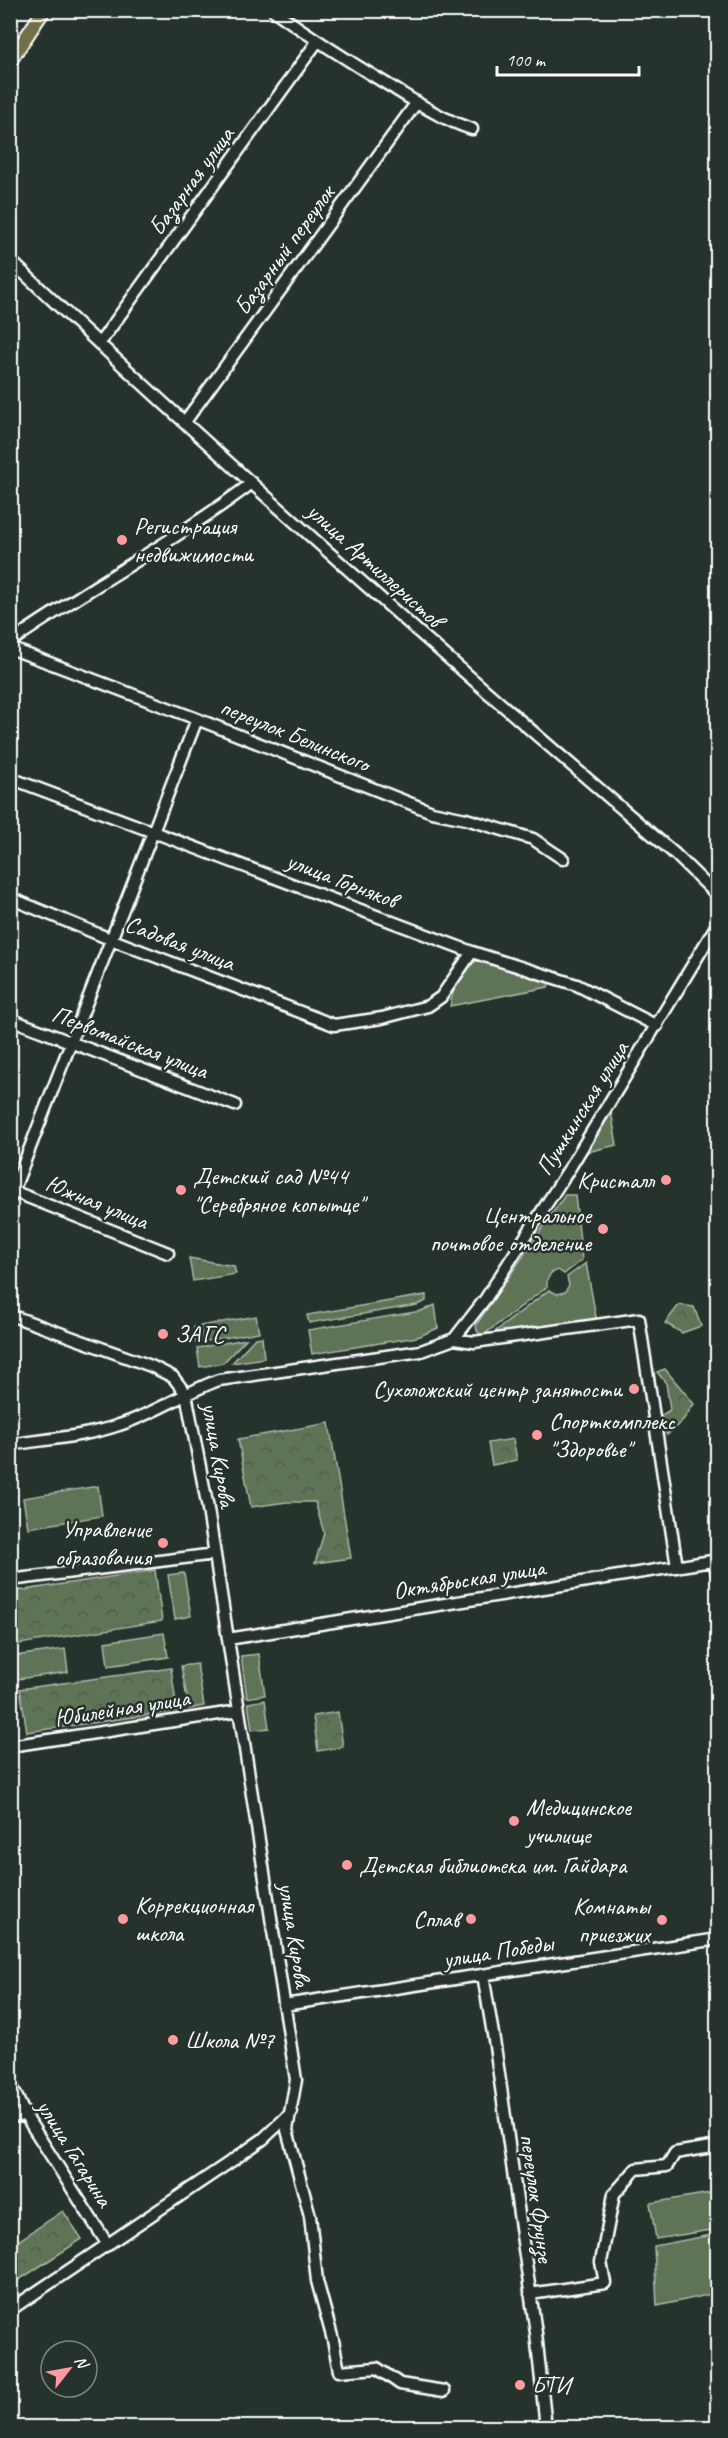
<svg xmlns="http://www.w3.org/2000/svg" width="728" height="2438" font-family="Caveat,sans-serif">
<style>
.green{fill:#5f7356;stroke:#afb9aa;stroke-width:1.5}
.forest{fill:url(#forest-crowns);stroke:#afb9aa;stroke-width:1.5}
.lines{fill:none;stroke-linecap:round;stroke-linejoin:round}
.minor-casing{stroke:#fff;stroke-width:15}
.major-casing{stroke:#fff;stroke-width:16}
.minor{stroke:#26332d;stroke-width:10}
.major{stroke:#716f4a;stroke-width:12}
.poi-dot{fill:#ff9aa2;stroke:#26332d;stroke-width:2}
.labels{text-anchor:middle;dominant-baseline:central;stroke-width:5;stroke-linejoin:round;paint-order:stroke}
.street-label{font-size:24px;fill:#fff;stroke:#26332d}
.poi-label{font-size:24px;fill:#fff;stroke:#26332d;text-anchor:start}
</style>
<defs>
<pattern id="forest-crowns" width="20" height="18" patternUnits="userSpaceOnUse" patternTransform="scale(1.5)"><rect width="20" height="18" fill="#5f7356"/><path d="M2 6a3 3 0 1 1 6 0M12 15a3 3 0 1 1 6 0" fill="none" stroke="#535a50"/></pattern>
</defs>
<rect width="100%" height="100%" fill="#26332d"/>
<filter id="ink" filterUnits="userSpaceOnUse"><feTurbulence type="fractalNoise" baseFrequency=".0167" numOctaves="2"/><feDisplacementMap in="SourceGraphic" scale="12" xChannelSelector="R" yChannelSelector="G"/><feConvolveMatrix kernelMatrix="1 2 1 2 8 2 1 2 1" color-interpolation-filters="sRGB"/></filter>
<g filter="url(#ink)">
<path class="green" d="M483,958l68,21 -3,8 -98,19c3,-19 13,-42 33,-48z
M611,1111l6,34 -30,7z
M565,1195h10l7,65 -18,14 -6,-4 -7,3 -4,7v7l-65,49 -5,-5 -1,-6z
M586,1263l11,59 -109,15 61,-47 8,4 8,-2 4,-7 -2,-8z
M426,1295v6l-9,4 -108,18 -2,-8z
M435,1305l3,23 -21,9 -105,17 -4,-24 113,-19z
M256,1316l3,16 -63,11 -2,-16z
M262,1337l2,21 -32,5 23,-25z
M246,1339l-23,24 -23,4 -3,-19z
M98,1486l4,30 -74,12 -5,-30z
M184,1573l7,43 -16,3 -7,-44z
M164,1633l4,24 -60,9 -3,-24z
M65,1649l3,23 -50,7 -3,-23z
M259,1654l6,41 -18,3 -6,-42z
M197,1664l7,42 -15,3 -8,-43z
M265,1700l4,28 -17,2 -4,-27z
M717,2192v37l-61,10 -6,-36z
M717,2234v59l-60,13 -3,-60z"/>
<path class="forest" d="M189,1258l45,8 2,8 -43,7z
M679,1305l15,2 7,19 -19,7 -17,-10z
M665,1369l29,35 -11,16 -16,15 -10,-17 13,-8 -4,-27 -9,-11z
M329,1423l22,135 -36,5 9,-30 -9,-31h-28l-36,5 -13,-68z
M513,1439l4,21 -25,5 -4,-22z
M155,1570l7,51 -149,24 -2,-14v-39z
M171,1668l6,43 -150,21 -7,-43z
M338,1712l5,35 -25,4 -5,-35z
M63,2211l19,28 -71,46v-39z"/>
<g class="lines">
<defs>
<path id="minor" d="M273,10c38,27 77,52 117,76 26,16 53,34 82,43
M10,260c216,205 439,401 665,594l43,42
M99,344l218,-302
M184,423l233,-321
M10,642c80,-55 165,-101 242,-159
M10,648l187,71 235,93 34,7 67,20 30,20
M10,778l462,174 105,33 80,41
M10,898l100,41 224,86 48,-7 46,-12 13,-9 31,-45
M10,1019l225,86
M10,1190l158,63
M10,1199l187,-480
M10,1315l141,51 22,11 13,17 21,109 89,577 -9,50 23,86 7,65 16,59 6,31 38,-3 23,16 44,7
M454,1339l20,3 165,-23 38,248
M10,1445c36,-6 74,-8 109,-20 35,-11 66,-33 100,-45l202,-29 33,-12 32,-41 85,-132 147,-243
M715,1561l3,19
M10,1580l205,-26
M228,1639l490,-79
M10,1746l229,-35
M483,1975l12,71 41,287 10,95
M284,2005l434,-66
M10,2082l15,33 83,130
M10,2117l15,-2
M530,2294l75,-11 -4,-21 13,-68 22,-25 31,-3 8,-13 43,-7
M10,2310l226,-152 27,-19 29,-27"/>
<path id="major" d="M10,61l34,-51"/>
</defs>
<use href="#minor" class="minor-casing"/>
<use href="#major" class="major-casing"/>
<use href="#minor" class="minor"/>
<use href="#major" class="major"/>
</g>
</g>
<g class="poi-dot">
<circle cx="122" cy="540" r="6"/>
<circle cx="666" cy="1180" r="6"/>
<circle cx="181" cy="1190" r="6"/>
<circle cx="603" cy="1229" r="6"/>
<circle cx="163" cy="1334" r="6"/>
<circle cx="634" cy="1389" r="6"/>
<circle cx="537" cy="1435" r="6"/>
<circle cx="163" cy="1543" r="6"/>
<circle cx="514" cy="1821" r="6"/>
<circle cx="347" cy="1865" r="6"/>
<circle cx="123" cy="1919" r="6"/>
<circle cx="471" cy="1919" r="6"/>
<circle cx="662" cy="1920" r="6"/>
<circle cx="173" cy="2040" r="6"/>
<circle cx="520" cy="2385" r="6"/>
</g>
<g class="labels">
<g class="street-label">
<text transform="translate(191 181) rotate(-54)">Базарная улица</text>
<text transform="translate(284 250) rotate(-54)">Базарный переулок</text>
<text transform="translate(375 565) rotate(42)">улица Артиллеристов</text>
<text transform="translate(295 735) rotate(22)">переулок Белинского</text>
<text transform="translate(342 880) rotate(21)">улица Горняков</text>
<text transform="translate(180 943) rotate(21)">Садовая улица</text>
<text transform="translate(130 1042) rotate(21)">Первомайская улица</text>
<text transform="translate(582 1108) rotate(-58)">Пушкинская улица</text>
<text transform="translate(97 1202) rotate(22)">Южная улица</text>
<text transform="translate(219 1455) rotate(80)">улица Кирова</text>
<text transform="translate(469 1579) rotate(-9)">Октябрьская улица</text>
<text transform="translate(122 1708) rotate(-9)">Юбилейная улица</text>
<text transform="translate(295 1935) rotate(81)">улица Кирова</text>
<text transform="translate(498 1951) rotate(-9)">улица Победы</text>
<text transform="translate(75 2153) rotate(58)">улица Гагарина</text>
<text transform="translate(537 2198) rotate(82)">переулок Фрунзе</text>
</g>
<g class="poi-label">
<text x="134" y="526">Регистрация<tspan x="134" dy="28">недвижимости</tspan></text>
<text x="193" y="1176">Детский сад №44<tspan x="193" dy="28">"Серебряное копытце"</tspan></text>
<text x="654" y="1180" text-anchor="end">Кристалл</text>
<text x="591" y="1215" text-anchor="end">Центральное<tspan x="591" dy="28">почтовое отделение</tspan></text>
<text x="175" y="1334">ЗАГС</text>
<text x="622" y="1389" text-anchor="end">Сухоложский центр занятости</text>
<text x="549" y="1421">Спорткомплекс<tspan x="549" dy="28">"Здоровье"</tspan></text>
<text x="151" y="1529" text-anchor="end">Управление<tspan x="151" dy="28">образования</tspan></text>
<text x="526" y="1807">Медицинское<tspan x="526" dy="28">училище</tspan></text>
<text x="359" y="1865">Детская библиотека им. Гайдара</text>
<text x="135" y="1905">Коррекционная<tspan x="135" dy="28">школа</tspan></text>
<text x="650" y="1906" text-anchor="end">Комнаты<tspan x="650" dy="28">приезжих</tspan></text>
<text x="459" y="1919" text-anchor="end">Сплав</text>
<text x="185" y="2040">Школа №7</text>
<text x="532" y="2385">БТИ</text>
</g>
</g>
<rect width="728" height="2438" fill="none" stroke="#26332d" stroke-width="36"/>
<rect x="18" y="18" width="692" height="2402" fill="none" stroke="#fff" stroke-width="2" filter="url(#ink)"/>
<g transform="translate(69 2369) rotate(59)"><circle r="28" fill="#26332d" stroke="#7d8581" stroke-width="1.5"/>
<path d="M0-4.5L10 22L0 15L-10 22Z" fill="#ff9aa2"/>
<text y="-9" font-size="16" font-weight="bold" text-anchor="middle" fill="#ffffff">N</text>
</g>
<path d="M497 66v9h142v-9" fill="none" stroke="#ffffff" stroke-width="3"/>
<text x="506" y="66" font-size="18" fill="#ffffff" stroke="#26332d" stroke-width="4.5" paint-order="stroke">100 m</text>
</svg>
